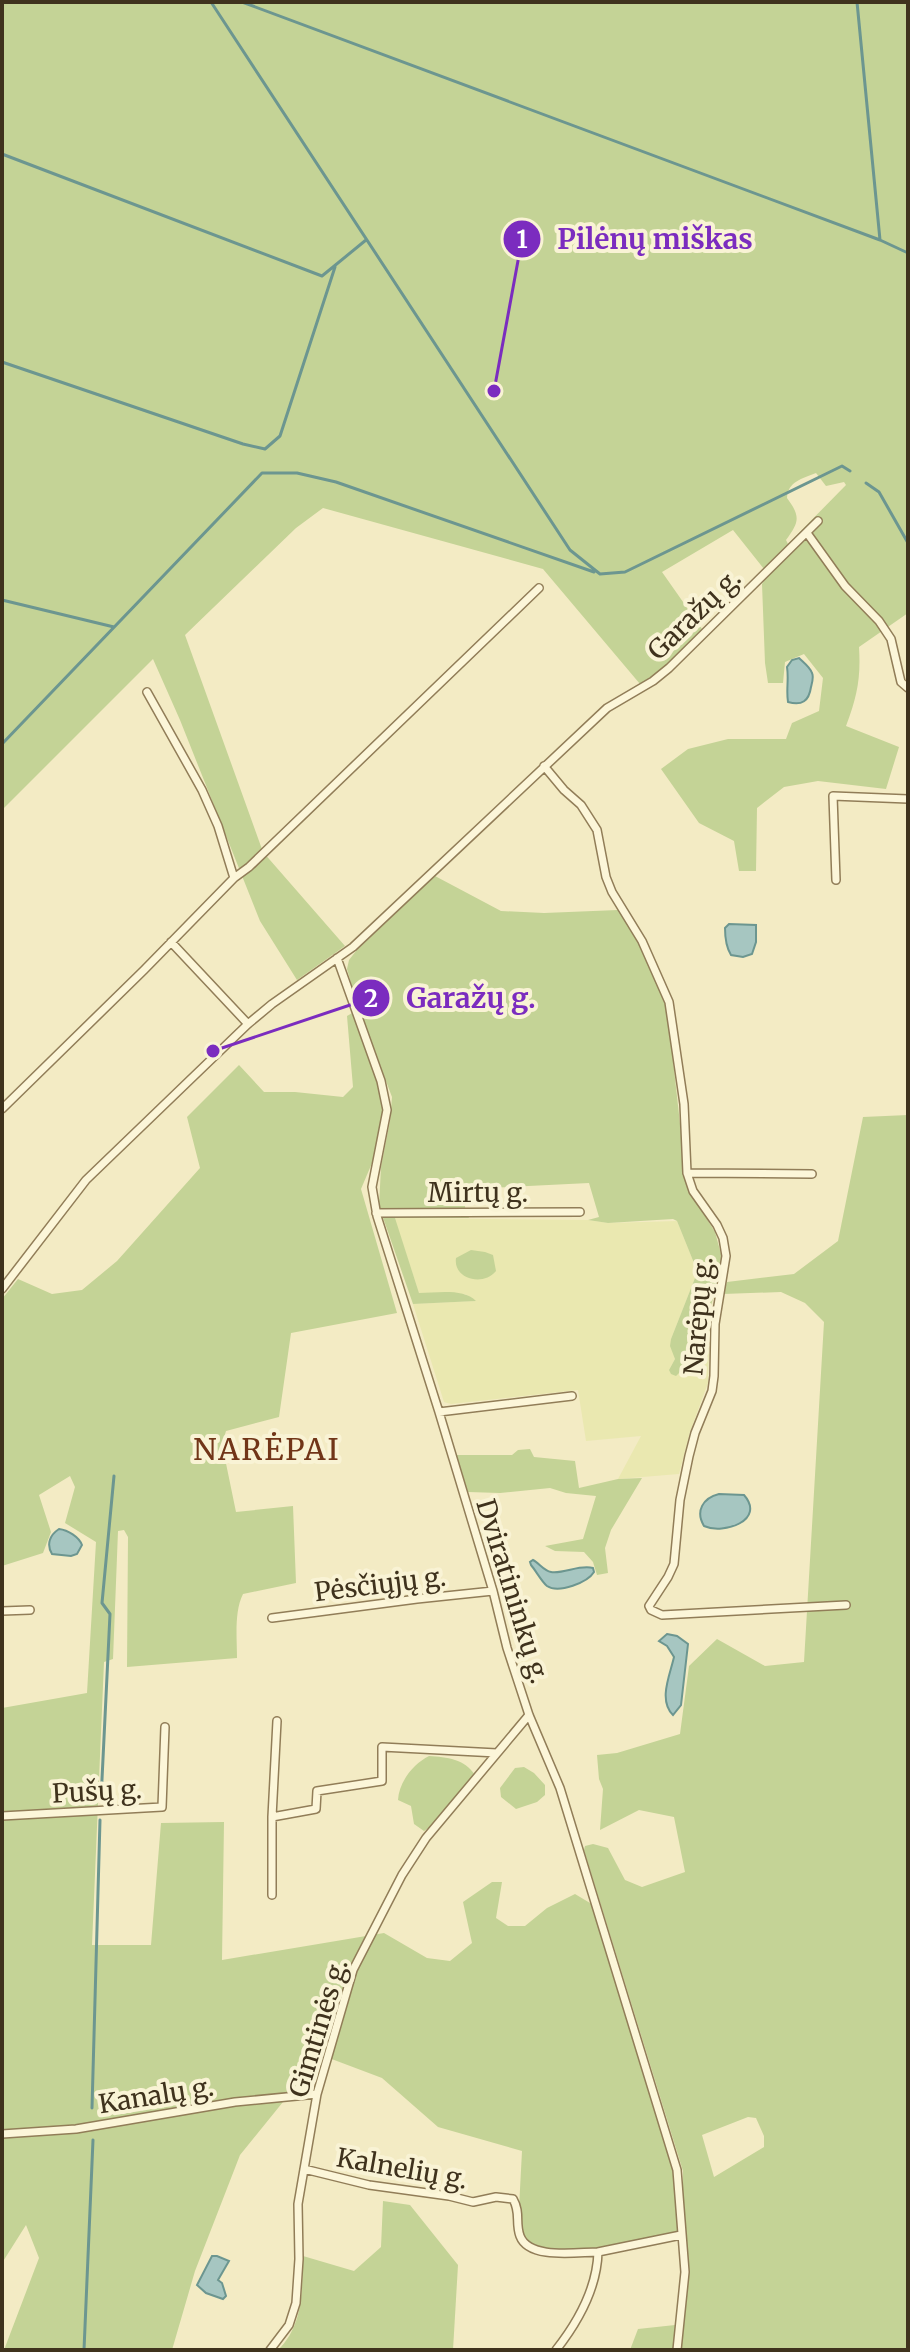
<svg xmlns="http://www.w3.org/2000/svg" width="910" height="2352" font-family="Merriweather,serif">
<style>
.farmland{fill:#eae8b0}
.green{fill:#c4d396;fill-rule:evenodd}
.water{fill:#a6c6c1;stroke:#6c9690;stroke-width:2}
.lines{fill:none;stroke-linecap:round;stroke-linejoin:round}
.stream{stroke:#6c9690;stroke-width:3}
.minor-casing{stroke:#917d58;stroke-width:10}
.minor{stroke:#fcf6d9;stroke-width:7}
.labels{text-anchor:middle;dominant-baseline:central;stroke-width:8;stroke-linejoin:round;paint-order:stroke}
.street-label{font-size:26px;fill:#3f321d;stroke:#f9f3d5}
.quarter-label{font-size:30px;letter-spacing:2px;fill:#713518;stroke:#f9f3d5}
.leader{fill:none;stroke:#7b2cbf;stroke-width:3}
.callout-dot{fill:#7b2cbf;stroke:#f9f3d5;stroke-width:3}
.mark-label{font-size:24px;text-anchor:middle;font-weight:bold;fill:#fff}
.callout-label{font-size:28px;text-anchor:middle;font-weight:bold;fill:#7b2cbf;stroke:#f9f3d5;stroke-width:8;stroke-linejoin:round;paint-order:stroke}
</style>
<rect width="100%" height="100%" fill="#f3ebc4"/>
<path class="farmland" d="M394,1218l194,2 20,3 69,-2 19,47 -1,10 -24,61 4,20 -6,11 12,1 29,-63 -2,75 -18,49 -11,42 -61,5 23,-43 -55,5 -8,-51 -127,14 -7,-2 -31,-98 62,-3 -10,-7 -46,-1z"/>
<path class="green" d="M2,2h906v611l-49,34c2,31 -2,50 -13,79l53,21 -13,42 -68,-8 -34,6 -27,21 -1,63h-17l-5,-30 -35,-18 -38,-54 27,-20 40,-10h58l6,-16 27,-12 4,-33 -19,-24 -19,8 -2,21h-15l-3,-20 -3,-79 6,-10 -35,-44 -71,42 40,57 -40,41 -22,14 -97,-115 -220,-61 -27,20 -111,107 78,217 82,94 -48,34 -37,-59 -80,-201 -27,-61 -151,151zM816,473l10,13 18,-4 2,3 -58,59 -2,-4c13,-18 15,-23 1,-42 1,-17 15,-19 29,-25z
M435,876l66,35 43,2 74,-3 22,34 20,41 8,30 19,172 28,45 6,22 -1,24 -10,30 -29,63 -5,5 -5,-2 -2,-4 6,-11 -5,-13 1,-7 24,-61 1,-10 -19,-47 -4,-2 -65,4 -20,-3 11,-3 -10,-34 -122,6 -2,18 4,11h-74l24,75c17,0 45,-5 57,8l-63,3 -34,-98 2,-39 9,-46 2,-24 -34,-90 -11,-38 2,-9 7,-9z
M354,1012l30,92 -9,52 -14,33 36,124 -106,20 -12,84 -53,14 -4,13 14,68 57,-6 3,77 -53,11c-9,18 -6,44 -6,64l-110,9 1,-130 -4,-7 -6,1 -5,128 -9,3 -12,283h59l10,-122 63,-1 -2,138 162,-27 43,25 23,3 22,-18 -9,-41 29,-20h10l-6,36 12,8h17l22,-18 28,-14 20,12 82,264 4,65c-46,9 -109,29 -153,11l-10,-19 4,-76 -84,-24 -56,-49 -61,-23 -81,100 -45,116 -23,79h-168l35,-92 -13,-33 -24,38v-555l85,-15 9,-151 -31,-19 10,-36 -5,-11 -31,19 12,37 -8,21 -41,13v-267l16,-20 34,15 30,-4 35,-29 83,-93 -13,-51 52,-52 25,27h31l48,5 10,-10 -6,-71z
M908,1115v1235h-227l7,-64 -5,-62v-53l-99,-321 1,-4 8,-2 15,4 17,32 17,7 43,-15 -11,-55 -35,-7 -39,20 3,-41 -4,-10 -2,-24 20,-2 63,-19 9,-68 28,-27 48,27 39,-4 20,-340 -19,-19 -24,-11 -58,2 4,-12 67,-8 44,-33 25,-124zM748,2117l8,1 8,18v11l-50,30 -12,-42z
M471,1250l14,2 8,3 3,16c-13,16 -43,8 -40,-13z
M530,1449l4,8 41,4 4,27 39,-9 24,-1 -31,52 -6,18 3,25 -11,2 -4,-13 -9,-10 -29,-1 -10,-5 38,-7 13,-43 -30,-3 -16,-5 -50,5 -32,-1 -12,-37h56l6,-5z
M429,1756c18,1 36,3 46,19l-38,47 -13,9 -10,-7 -3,-18 -13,-6c1,-18 15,-36 31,-44z
M524,1767l10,6 11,12v10l-8,7 -21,7 -15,-12 -1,-9 15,-20z
M383,2201l27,4 48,60 -5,85h-175c26,-25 24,-61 25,-94l51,15 27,-24z
M675,2325l-2,25h-43l8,-21z"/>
<path class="water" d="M799,658c4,4 11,9 13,15 2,4 0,10 -1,14 -2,14 -9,19 -23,15 -2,-12 1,-23 -1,-35l5,-7z
M729,924l27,1v17l-4,12 -9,3 -12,-2c-5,-8 -6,-18 -6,-27z
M719,1494l25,1c22,25 -20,40 -40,31 -9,-15 -1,-28 15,-32z
M59,1529c9,1 20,8 23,16l-5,9 -6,2 -19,-2c-6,-10 -2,-19 7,-25z
M533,1560c6,3 11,11 18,12 13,2 29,-8 42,-4l1,4c-6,10 -35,22 -47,14 -5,-4 -11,-15 -16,-21l-1,-3z
M667,1634l10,2 11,8 -7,61 -8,10c-15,-15 -3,-40 1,-58l-7,-11 -8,-5z
M212,2256h5l12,5 -11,19 4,3 4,13 -3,3 -17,-6 -9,-8z"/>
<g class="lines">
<path class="stream" d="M211,2l359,548 30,24 25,-2 217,-106 8,5
M242,2l638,238 28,13
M857,2l23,238
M2,154l320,122 44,-36
M2,362l241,82 22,5 15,-13 55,-169
M866,483l13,9 29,51
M2,600l112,27
M2,744l260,-271h35l39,9 258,90
M101,1800l9,-186 -8,-11 12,-127
M92,2108l8,-288
M84,2350l9,-210"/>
<defs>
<path id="minor" d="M807,533l38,53 34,35 12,18 10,43 7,6
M147,692l55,98 16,36 16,52
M544,766l20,24 17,15 16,25 9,47 6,15 30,49 27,61 15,102 3,69 6,18 24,34 6,13 3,18 -11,68 -1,52 -2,15 -17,42 -6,23 -9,44 -6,64 -6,13 -19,29 2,4 11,5 184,-10
M836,880l-3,-84 75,3
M171,942l77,82
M337,958l44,123 6,29 -15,77 5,29 62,196 54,179 14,57 22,67 31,73 117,382 8,102 -8,78
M2,1109l142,-139 90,-92 15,-11 290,-279
M687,1173l125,1
M376,1213l204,-1
M2,1289l84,-109 162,-156 24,-20 81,-57 254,-239 46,-27 16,-13 149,-147
M439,1412l133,-16
M2,1611l28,-1
M272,1618l145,-19 76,-8
M2,1816l160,-9 3,-80
M272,1817l44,-8 1,-18 65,-10v-34l115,6
M272,1895v-78l5,-96
M2,2134l74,-5 159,-27 82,-8
M304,2169l65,16 80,11 24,6 23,-5 17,2c8,14 2,23 7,37 9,24 57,16 78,16
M270,2350l19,-25 7,-22 3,-44 -1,-55 19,-110 36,-124 49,-95 24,-37 103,-123
M556,2350c22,-28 41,-62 42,-98l83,-17"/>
</defs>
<use href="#minor" class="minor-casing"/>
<use href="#minor" class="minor"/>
</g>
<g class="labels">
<g class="street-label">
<text transform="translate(694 614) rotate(-44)">Garažų g.</text>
<text x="478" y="1192">Mirtų g.</text>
<text transform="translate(698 1316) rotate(-85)">Narėpų g.</text>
<text transform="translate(380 1584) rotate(-7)">Pėsčiųjų g.</text>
<text transform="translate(513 1591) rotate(73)">Dviratininkų g.</text>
<text transform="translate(97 1791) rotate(-3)">Pušų g.</text>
<text transform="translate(318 2028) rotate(-73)">Gimtinės g.</text>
<text transform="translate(156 2095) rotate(-9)">Kanalų g.</text>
<text transform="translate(402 2168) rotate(10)">Kalnelių g.</text>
</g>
<g class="quarter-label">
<text x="267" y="1449">NARĖPAI</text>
</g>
</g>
<path class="leader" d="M494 391L522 239M213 1051L371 998"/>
<g class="callout-dot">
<circle cx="494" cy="391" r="8"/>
<circle cx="213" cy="1051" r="8"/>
<circle cx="522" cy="239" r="20"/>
<circle cx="371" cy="998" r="20"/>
</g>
<g class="mark-label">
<text x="522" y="248">1</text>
<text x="371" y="1007">2</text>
</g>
<g class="callout-label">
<text x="655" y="249">Pilėnų miškas</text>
<text x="471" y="1008">Garažų g.</text>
</g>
<rect width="910" height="2352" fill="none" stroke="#3f321d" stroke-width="8"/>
</svg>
